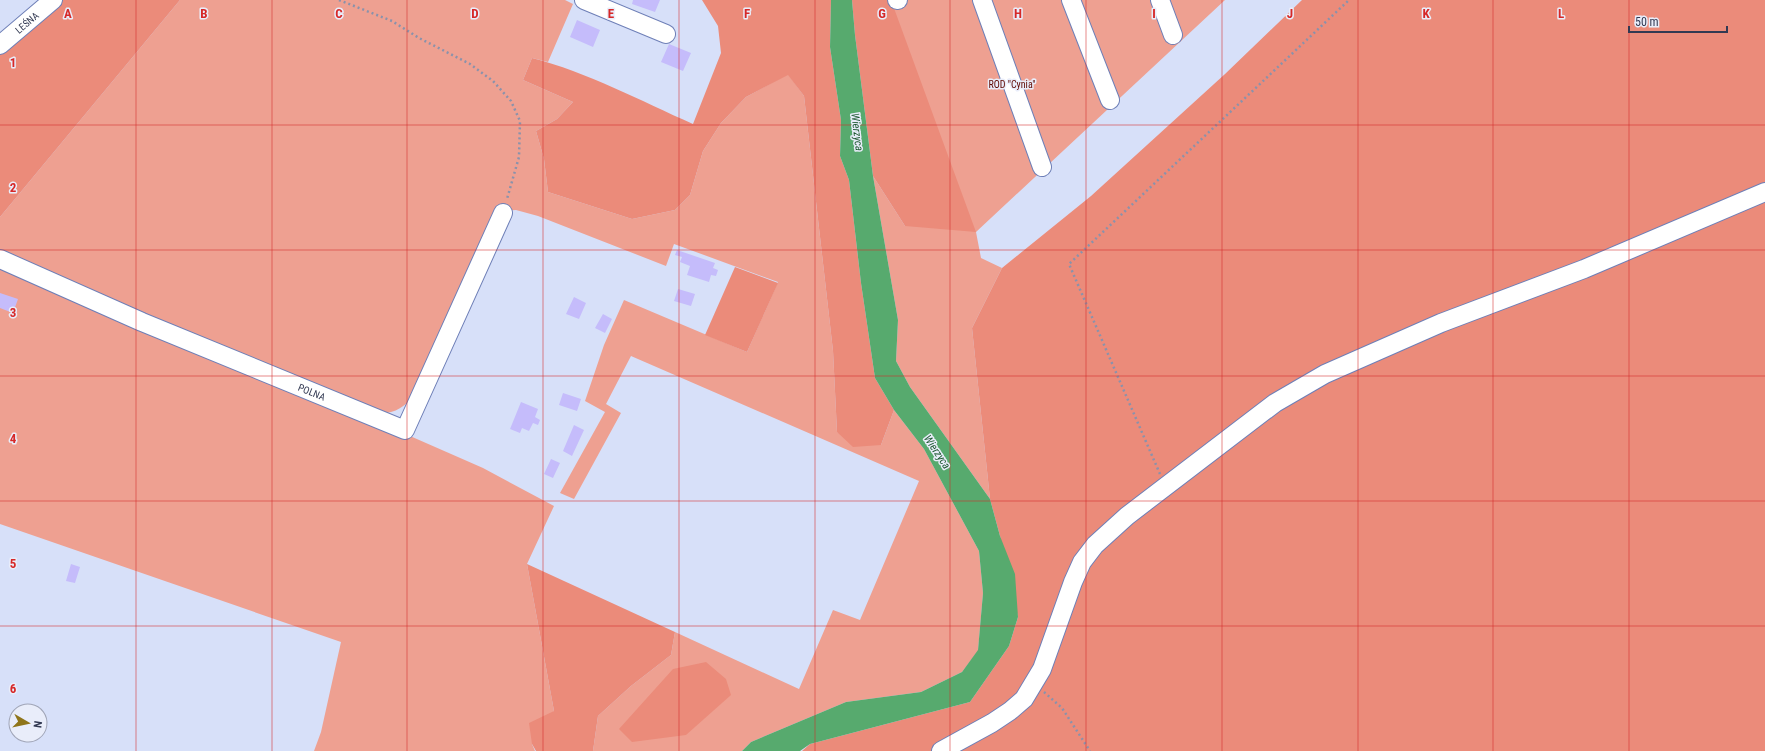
<svg xmlns="http://www.w3.org/2000/svg" width="1765" height="751" font-family="'Roboto Condensed',sans-serif">
<style>
.green{fill:#eea091}
.forest{fill:#eb8b7a}
.water{fill:#57aa6e}
.building{fill:#c5bcfb}
.lines{fill:none;stroke-linecap:round;stroke-linejoin:round}
.minor-casing{stroke:#6e7fb7;stroke-width:20}
.path{stroke:#8a92ab;stroke-width:2.5;stroke-dasharray:2 3;stroke-linecap:butt}
.minor{stroke:#fff;stroke-width:18}
.grid{fill:none;stroke:#d62828;stroke-width:1;stroke-opacity:0.55}
.labels{text-anchor:middle;dominant-baseline:central;stroke-width:3;stroke-linejoin:round;paint-order:stroke}
.street-label{font-size:10px;fill:#323952;stroke:#e9edfa}
.park-label{font-size:10px;fill:#5f0700;stroke:#e9edfa}
.water-label{font-size:11px;font-style:italic;fill:#1b572f;stroke:#e9edfa}
.grid-label{font-size:13px;text-anchor:middle;font-weight:bold;fill:#d62828;stroke:#e9edfa;stroke-width:3;stroke-linejoin:round;paint-order:stroke}
</style>
<rect width="100%" height="100%" fill="#d7e0f9"/>
<path class="green" d="M180,0h385l8,4 -25,58 -16,-4 -9,22 50,22 -16,17 -21,12 8,28 4,33 84,27 43,-9 15,-15 13,-44 18,-28 25,-26 42,-23 16,22 29,255 4,81 44,13 13,-35 30,39 55,102 4,42 -5,58 -16,21 -41,20 -75,10 -95,40 -9,9h-149l5,-35 33,-30 40,-31 4,-23 124,57 34,-79 27,10 59,-139 -288,-125 -25,48 15,9 -47,86 -14,-6 45,-81 -20,-11 19,-56 20,-45 123,52 31,-70 -104,-38 -8,22 -128,-50 -22,-6 -17,1 -83,184c-19,18 -27,22 -53,14l-363,-159v-33z
M891,0h334l-249,232 5,26 21,10 -30,60 18,171 -80,-112 -14,-26 2,-41 -25,-144 32,50z
M0,264l410,172 73,32 71,38 -27,58 27,147 -22,33 3,7h-221l7,-19 20,-90 -341,-118z"/>
<path class="forest" d="M63,0h117l-180,217v-164z
M702,0h129l-1,47 11,73 -1,36 9,24 12,103 14,95 19,32 -13,35 -28,2 -16,-15 -4,-81 -29,-255 -16,-21 -42,22 -25,26 -18,28 -13,44 -15,15 -43,9 -84,-27 -4,-33 -8,-28 21,-12 16,-17 -50,-22 9,-22c55,14 109,43 161,66l28,-71 -3,-27z
M852,0h39l85,232 -71,-6 -32,-50 -18,-141z
M1302,0h463v751h-963l8,-7 160,-42 39,-56 9,-29 -18,-81 -10,-37 -18,-171 30,-60 89,-72 134,-122z
M735,267l43,16 -31,69 -42,-17z
M527,564l148,68 -4,23 -40,31 -33,30 -5,35h-57l-4,-7 -3,-21 25,-12z
M706,662l20,17 5,16 -45,40 -54,7 -13,-13 54,-60z"/>
<path class="water" d="M831,0h21l3,35 18,141 25,144 -2,41 14,26 80,112 10,37 15,38 3,43 -9,29 -39,56 -160,42 -10,7h-58l9,-9 95,-40 75,-10 41,-20 16,-22 5,-57 -4,-42 -55,-102 -30,-39 -19,-32 -14,-95 -12,-103 -9,-24 1,-36 -11,-73z"/>
<path class="building" d="M633,0h27l-5,12 -23,-8z
M577,20l23,10 -7,17 -23,-10z
M669,44l22,9 -8,18 -22,-9z
M677,250l38,13 -2,5 5,2 -2,6 -5,-1 -2,7 -22,-7 3,-9 -10,-4 2,-5 -7,-2z
M678,289l17,5 -4,12 -17,-5z
M0,293l18,6 -5,14 -13,-5z
M574,297l12,6 -7,16 -13,-5z
M603,314l9,5 -7,14 -10,-5z
M563,393l18,6 -4,12 -18,-6z
M521,402l17,7 -3,8 5,3 -2,5 -5,-2 -4,8 -7,-3 -2,5 -10,-4z
M574,425l10,5 -12,26 -9,-5z
M551,459l9,4 -7,15 -9,-4z
M71,564l9,3 -5,16 -9,-2z"/>
<g class="lines">
<defs>
<g id="minor">
<path d="M584,0l82,34"/>
<path d="M897,0h1"/>
<path d="M982,0l60,167"/>
<path d="M1071,0l39,100"/>
<path d="M1160,0l13,35"/>
<path id="s1" d="M0,45l53,-45"/>
<path id="s2" d="M0,259l142,63 263,108 98,-217"/>
<path d="M941,751l51,-28 18,-12 14,-12 18,-30 31,-87 9,-20 13,-17 32,-29 148,-113 50,-29 116,-51 143,-54 181,-77"/>
</g>
</defs>
<use href="#minor" class="minor-casing"/>
<path class="path" d="M339,0l53,21 27,17 51,26 23,17 18,20 9,20 -1,36 -12,42
M1160,474l-91,-210 280,-264
M1044,692l18,16 28,43"/>
<use href="#minor" class="minor"/>
</g>
<path class="grid" d="M136,0v751M272,0v751M407,0v751M543,0v751M679,0v751M815,0v751M950,0v751M1086,0v751M1222,0v751M1358,0v751M1493,0v751M1629,0v751M0,125h1765M0,250h1765M0,376h1765M0,501h1765M0,626h1765"/>
<g class="labels">
<g class="street-label">
<text stroke="none"><textPath href="#s1" startOffset="35">LEŚNA</textPath></text>
<text stroke="none"><textPath href="#s2" startOffset="339">POLNA</textPath></text>
</g>
<g class="park-label">
<text x="1012" y="84">ROD "Cynia"</text>
</g>
<g class="water-label">
<text transform="translate(857 132) rotate(83)">Wierzyca</text>
<text transform="translate(937 452) rotate(56)">Wierzyca</text>
</g>
</g>
<g class="grid-label">
<text x="68" y="18">A</text>
<text x="204" y="18">B</text>
<text x="339" y="18">C</text>
<text x="475" y="18">D</text>
<text x="611" y="18">E</text>
<text x="747" y="18">F</text>
<text x="882" y="18">G</text>
<text x="1018" y="18">H</text>
<text x="1154" y="18">I</text>
<text x="1290" y="18">J</text>
<text x="1426" y="18">K</text>
<text x="1561" y="18">L</text>
<text x="13" y="67">1</text>
<text x="13" y="192">2</text>
<text x="13" y="317">3</text>
<text x="13" y="443">4</text>
<text x="13" y="568">5</text>
<text x="13" y="693">6</text>
</g>
<g transform="translate(28 723) rotate(99)"><circle r="19" fill="#e9edfa" stroke="#a0a5b7"/>
<path d="M0-3L7 15L0 10L-7 15Z" fill="#8f751a"/>
<text y="-6" font-size="11" font-weight="bold" text-anchor="middle" fill="#323952">N</text>
</g>
<path d="M1629 26v6h98v-6" fill="none" stroke="#323952" stroke-width="2"/>
<text x="1635" y="26" font-size="12" fill="#323952" stroke="#e9edfa" stroke-width="3" paint-order="stroke">50 m</text>
</svg>
